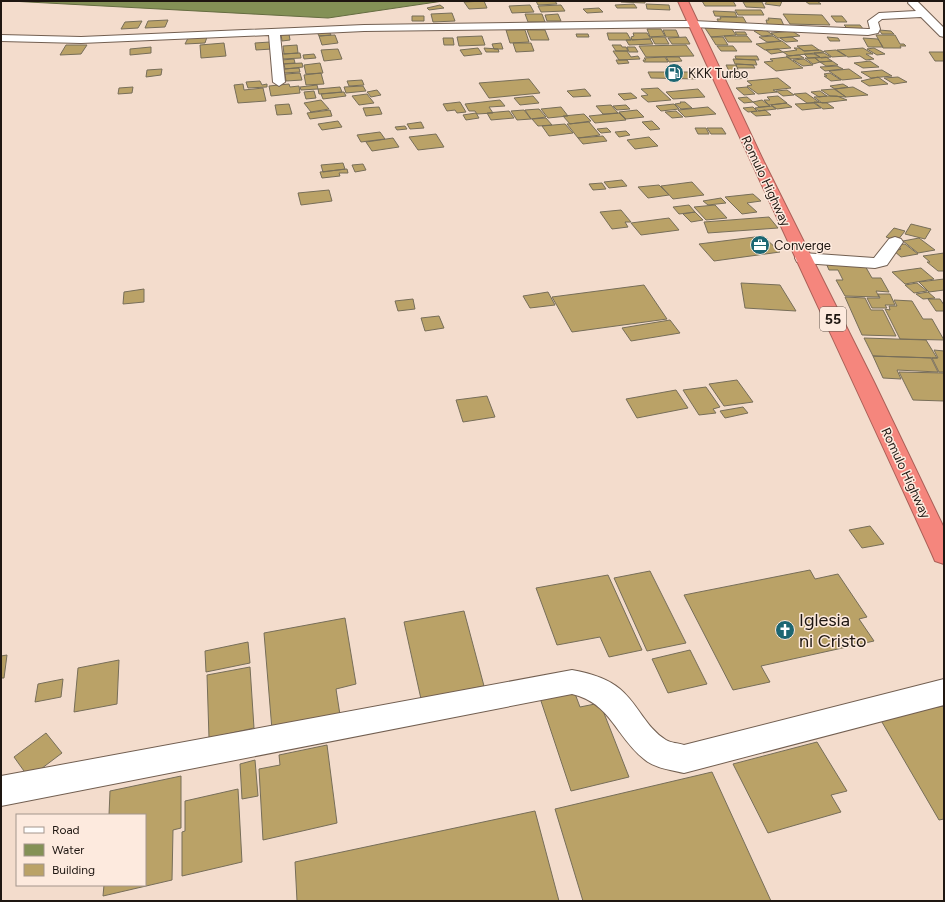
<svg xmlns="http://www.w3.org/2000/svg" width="945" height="902" font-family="Figtree,sans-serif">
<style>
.water{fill:#849156;stroke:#656c41}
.building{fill:#baa267;stroke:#776e59}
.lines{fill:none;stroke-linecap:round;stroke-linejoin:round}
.minor-casing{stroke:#725f51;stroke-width:2}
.highway-casing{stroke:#aa5f57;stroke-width:2}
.minor{fill:#fff;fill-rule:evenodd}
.highway{fill:#f5867d;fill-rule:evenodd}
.labels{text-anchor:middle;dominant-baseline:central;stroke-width:3;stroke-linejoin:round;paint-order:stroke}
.far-poi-label{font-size:13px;fill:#1e1611;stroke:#fdeade;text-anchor:start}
.far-street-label{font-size:13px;fill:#1e1611;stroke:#fdeade}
.shield{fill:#fdeade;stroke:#61564e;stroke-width:1}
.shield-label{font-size:14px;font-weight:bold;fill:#1e1611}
.near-poi-label{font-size:18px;fill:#1e1611;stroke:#fdeade;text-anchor:start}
</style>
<rect width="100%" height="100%" fill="#f3dccc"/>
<path class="water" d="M10,1h433l-115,17z"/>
<path class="building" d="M484,1l3,7 -18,1 -5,-7z
M536,1h19l2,3 -19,1z
M620,1h25v2l-24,-1z
M702,1h31l3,5h-31z
M767,1h15l-2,5 -15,-2z
M805,1h12l4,3h-12z
M743,2h19l3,6 -19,-1z
M634,4l3,4h-20l-2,-3z
M646,4l23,1 1,5 -23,-1z
M440,5l4,3 -15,2 -2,-2z
M530,5l4,7 -22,1 -3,-7z
M561,5l4,6 -24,1 -3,-6z
M599,8l4,4 -16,1 -4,-4z
M735,10h26l3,5h-26z
M713,11l22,1 2,5 -22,-1z
M452,13l3,8 -22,1 -2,-8z
M525,14h17l3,8h-17z
M558,14l3,7h-14l-2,-6z
M783,14l39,1 8,10 -40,-1z
M412,16h12v5h-12z
M831,16h11l5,6h-11z
M720,17h23l4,7 -28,-1 -2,-4h4z
M768,18l13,1 4,9 -17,-1 -2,-7h3z
M168,20l-3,7 -20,1 3,-7z
M142,21l-4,7 -17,1 4,-7z
M844,25h16l4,5h-15z
M705,28h26l5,7 -25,2z
M647,29h14l4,7 -15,1z
M764,29l9,6 -11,1 -8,-5z
M506,30h19l4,12 -19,1z
M527,30h18l4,10h-18z
M663,30h13l3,7h-13z
M879,30l12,1 3,3h-12z
M329,31l2,4 -12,1 -2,-4z
M792,31l8,5 -22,2 -7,-5z
M735,32h10l2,3h-10z
M607,33h20l4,7h-22z
M633,33h14l4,6 -19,1 -1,-3 3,-1z
M281,34h8l1,6 -8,1z
M576,34h12l1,3h-12z
M335,35l3,8 -16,2 -3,-9z
M876,35h19l5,9h4l2,2h-6l1,2h-18z
M482,36l3,9 -26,1 -2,-9z
M724,36h23l5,6h-24z
M773,36l8,5 -14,1 -8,-5z
M207,37l-2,6 -20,1 3,-6z
M651,37h14l4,7h-14z
M686,37l4,7h-18l-4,-6z
M711,37h12l5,8h-12z
M792,37l6,4 -12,1 -6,-4z
M827,37l11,1 2,3h-10z
M443,38h10l1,7h-10z
M863,38l15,1 5,8h-15z
M650,39l3,5 -24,1 -3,-5z
M782,41l9,7 -26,2 -9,-6z
M270,42l2,7 -16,1 -1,-7z
M224,43l2,13 -25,2 -1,-13z
M501,43l2,6h-9l-2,-5z
M513,43h18l3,8 -18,1z
M66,45h21l-6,9 -21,1z
M297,45l1,8 -14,1 -1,-8z
M612,45h9l1,2h4l2,4h-12z
M686,45l8,11 -48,1 -7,-11z
M812,45l7,5 -15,1 -7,-5z
M717,46h16l4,5h-16z
M151,47v6l-21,2v-6z
M627,47h8l3,5h-9z
M478,48l4,6 -18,2 -4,-6z
M484,48l14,1 1,3h-13z
M794,48h5l5,3 16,-1 4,2 -35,4 -6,-4 14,-2z
M863,48l10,6h-7l8,5 -8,1 -6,-4 -12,1 -11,-7z
M874,48l11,6 -8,1 -10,-6z
M338,49l4,10 -18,2 -3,-11z
M778,49l5,3 -12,2 -5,-4z
M836,50l10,6 -14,1 -8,-6z
M613,51h14l4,6 7,-1 2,3 -21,1z
M929,52h15v9h-9z
M300,53l1,5 -19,1v-5z
M814,53h10l7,4 -10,1z
M314,54l2,4 -12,1 -1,-4z
M804,54h10l6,3 -12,1z
M799,55l5,3 -13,1 -5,-3z
M735,56h22l2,4 -23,-1z
M665,57l3,5h-24l-1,-2h3l-2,-2z
M666,57h13l3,4 -13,1z
M787,57l16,11 -27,3 -12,-9 9,-1 -3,-2z
M826,57l6,4 -12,1 -5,-4z
M805,58h10l5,4 -7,2z
M294,59l1,4 -14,1v-4z
M733,59l22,1 2,5 -22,-1z
M804,59l9,6 -10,1 -10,-6z
M616,60h11l2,3 -11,1z
M832,61l6,4 -12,1 -6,-4z
M870,61l9,6 -16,1 -9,-5z
M302,63l1,4 -18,2 -1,-5z
M320,63l3,10 -17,1 -2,-9z
M736,64l17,1 2,3h-18z
M726,65h10l3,7 -10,-1z
M837,66l6,3 -18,2 -5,-4z
M299,68l1,4 -16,1 -1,-4z
M162,69l-1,6 -15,2 1,-7z
M849,69l13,9 -20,2 -13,-9z
M882,70l10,6 -21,2 -10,-6z
M648,72h46l2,7 -45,-1z
M300,73l2,7 -16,1 -1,-7z
M321,73l3,11 -18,1 -2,-10z
M830,73l11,7 -10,1 -7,-5h3l-3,-2z
M744,75l4,3 -13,1 -4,-3z
M878,77l10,7 -19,2 -8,-5z
M898,77l9,5 -13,2 -10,-6z
M778,78l13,10 -18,2 4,2 -19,2 -11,-8 5,-1 -5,-4z
M529,79l11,14 -51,5 -10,-15z
M362,80l2,5 -15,1 -2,-5z
M260,81l2,4 5,-1v3l-19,1 -2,-6z
M243,84l1,6 19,-2 3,13 -28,2 -4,-18z
M289,84l1,3 9,-1 1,7 -29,3 -2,-10z
M843,84l5,3 -13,2 -5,-3z
M317,85l1,4 -17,1 -1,-3z
M363,86l3,5 -20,2 -2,-6z
M133,87l-1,6 -14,1 1,-6z
M340,87l2,5 -23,2 -1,-5z
M747,87l8,7 -11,1 -8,-7z
M853,87l15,8 -22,2 -11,-8z
M658,88l13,12 -23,2 -7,-6 7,-1 -7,-6z
M585,89l6,7 -18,1 -6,-6z
M698,89l7,8 -32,2 -7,-7z
M834,89l12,8 -16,-1 -9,-6z
M377,90l4,5 -10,2 -4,-5z
M787,90l7,5 -11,1 -7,-5z
M314,91l2,7 -10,1 -2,-7z
M820,91l7,5 -8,1 -8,-5z
M344,92l2,4 -23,3 -2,-5z
M631,93l6,5 -13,2 -6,-6z
M806,93l13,9 -12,1 -13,-9z
M367,94l7,9 -15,2 -7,-9z
M533,96l6,7 -19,2 -6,-7z
M778,96l9,7 -18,2 -5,-5h6l-3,-3z
M828,96h9l10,4 -25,3 -8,-6z
M747,97l6,5 -9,1 -6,-5z
M321,100l8,9 -18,3 -7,-9z
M500,100l5,6 -16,1 4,6 -16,1 -2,-3h-6l-4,-7z
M762,100l8,6 -11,1 -6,-5z
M460,102l6,10 -9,1 -2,-3 -8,1 -4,-7z
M680,102h5l7,6 -11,1 -6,-5 6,-1z
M814,102l13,1 7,5 -11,1z
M786,103l6,4 -15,2 -6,-4z
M814,103l7,5 -19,2 -7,-6z
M289,104l3,10 -15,1 -2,-10z
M674,104l5,5 -18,2 -5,-5z
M611,105l7,8 -15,1 -7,-8z
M626,105l4,4 -13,1 -4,-4z
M772,106l4,3 -17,2 -4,-3z
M379,107l3,7 -16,2 -3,-8z
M561,107l7,9 -20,2 -7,-9z
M708,107l8,7 -31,3 -7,-7z
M753,107l4,4 -9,1 -5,-4z
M539,109l7,8 -15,2 -6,-9z
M330,110l2,6 -22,3 -3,-6z
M524,110l7,9 -14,1 -6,-9z
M637,110l7,7 -18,2 -7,-7z
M765,110l6,5 -15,1 -5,-4z
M509,111l5,7 -23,2 -4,-7z
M676,111l7,6 -11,1 -7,-6z
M476,113l3,5 -13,2 -3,-5z
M619,113l7,7 -31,3 -6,-7z
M584,114l7,7 -21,3 -7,-8z
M546,118l6,7 -14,1 -6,-7z
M338,121l4,6 -20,3 -4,-6z
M652,121l8,8 -10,1 -8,-8z
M421,122l3,6 -14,1 -3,-5z
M589,122l11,13 -22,3 -11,-14z
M565,124l8,9 -24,3 -7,-10z
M405,126l2,3 -10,1 -2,-3z
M607,128l4,4 -10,1 -4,-4z
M695,128h11l3,6h-11z
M707,128h15l4,6h-15z
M626,131l4,4 -11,2 -4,-5z
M380,132l5,7 -24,3 -4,-7z
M436,134l8,13 -26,3 -9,-13z
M603,136l4,5 -24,3 -5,-6z
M649,137l9,9 -23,3 -8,-9z
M393,138l6,9 -27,4 -6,-9z
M343,163l2,6 -22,3 -2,-7z
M363,164l3,6 -11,2 -3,-7z
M347,169l1,4h-9l1,3 -18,2 -2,-6z
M622,180l5,6 -18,2 -5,-6z
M692,182l12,13 -31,4 -12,-13z
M602,183l4,6 -13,1 -4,-6z
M659,185l10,10 -21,3 -10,-11z
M329,190l3,11 -31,4 -3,-12z
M753,194l8,7 -14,2 10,9 -15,2 -17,-17z
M721,198l5,5 -18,2 -5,-4z
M689,205l6,7 -16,2 -6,-7z
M715,205l12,13 -21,2 -12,-13z
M621,210l10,12h-6l3,5 -16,2 -12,-17z
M695,212l8,8 -12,2 -8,-8z
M769,217l9,11 -70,5 -4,-11z
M669,218l10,12 -38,5 -10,-12z
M911,224l20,5 -6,10 -20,-5z
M894,228l11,3 -8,10 -11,-4z
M763,236l17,16 -66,9 -15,-17z
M919,238l16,12 -17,3 -15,-12z
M905,244l13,10 -17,3 -7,-6 7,-2 -5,-4z
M944,253v18h-6l-11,-9h3l-7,-6z
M826,263l38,1 8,14h9l8,14 -13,-1 3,6 -34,-1 -9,-16h7l-5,-10h-9z
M921,268l13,11 -29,5 -13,-12z
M944,279v11l-15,2 -10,-10z
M741,283l39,2 16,26 -51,-3z
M917,283l10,8 -13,2 -9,-8z
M644,285l23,34 -95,13 -20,-35z
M144,289v13l-21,2 1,-12z
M548,292l7,13 -25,3 -7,-12z
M928,292l7,6 -12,1 -7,-5z
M878,294h12l5,11h-10l2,3h-15l-5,-10h13z
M845,297l20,1 6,12h12l13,26 -34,-1z
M413,299l2,10 -17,2 -3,-10z
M928,299h12l4,6v6h-8z
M894,300l18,1 11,18h9l12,21 -44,-1 -15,-30 5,1 -1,-4h8z
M439,316l5,12 -19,3 -4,-13z
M670,320l10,13 -49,8 -9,-13z
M864,338l62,2 11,18 -64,-2z
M934,350l10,1v21h-5l-7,-14h6z
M873,356l58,2 7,14 -41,-2 4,9 -18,-1z
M899,372l45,1v28l-31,-1z
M737,380l16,22 -29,4 -15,-22z
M706,387l14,20 -7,2 3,4 -17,2 -16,-25z
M676,390l12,18 -51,10 -11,-19z
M487,396l8,21 -32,5 -7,-22z
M743,407l5,6 -23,5 -5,-7z
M870,526l14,18 -22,4 -13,-18z
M810,570l5,9 23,-5 29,43 -8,2 15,22 -113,25 9,16 -37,8 -49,-95z
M650,571l36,72 -39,8 -33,-73z
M608,575l34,75 -33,7 -9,-20 -43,8 -21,-57z
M464,611l20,75 -63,13 -17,-77z
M345,618l11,66 -20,5 4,26 -68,15 -8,-97z
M248,642l2,21 -44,9 -1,-21z
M690,650l17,34 -39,9 -16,-34z
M7,655l-3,23h-3v-22z
M119,660l-2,44 -43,8 4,-44z
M250,667l4,61 -45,10 -2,-63z
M63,679l-2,18 -26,5 3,-18z
M574,691l6,16 20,-4 29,74 -58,14 -31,-93z
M944,706v113l-5,1 -60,-103z
M46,733l16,20 -33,25 -15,-21z
M817,742l30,49 -16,4 10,17 -73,21 -35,-69z
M327,745l10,78 -74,17 -4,-71 21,-4 -1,-10z
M255,760l3,36 -16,3 -2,-35z
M712,772l59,129h-188l-28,-92z
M181,776v52l-8,2 -1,50 -69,16 1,-11h41v-70h-36l1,-24z
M238,789l4,73 -60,14v-44l3,-1v-30z
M535,811l24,90h-262l-2,-39z"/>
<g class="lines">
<defs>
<path id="minor" d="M909,1h8l27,27v9l-4,-1 -19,-19 -39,2 -4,3 2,7 -2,4 -10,2 -175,-8 -329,4 -84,4 5,47 -6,4 -6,-4 -4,-47 -188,8 -80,-2v-6l80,2 283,-12 291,-4h38l175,8h2l-2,-8 11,-8 37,-2 -8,-8z
M895,237l6,2 2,3 -16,23 -12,3 -72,-5 -6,-1 -2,-4 2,-4 6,-1 71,5 15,-19z
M572,670c17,3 35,8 48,19 18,15 26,39 46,51 5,3 12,3 18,5l260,-66v26l-260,68c-13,-3 -30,-5 -40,-14 -28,-22 -33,-56 -72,-65l-571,112v-30z"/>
<path id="highway" d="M678,1h10l76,161 110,220 70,146v36l-9,-3 -3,-7c-84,-185 -171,-368 -254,-553z"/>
</defs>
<use href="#minor" class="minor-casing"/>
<use href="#highway" class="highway-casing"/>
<use href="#minor" class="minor"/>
<use href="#highway" class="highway"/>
</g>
<defs>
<symbol id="fuel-disc" viewBox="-11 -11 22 22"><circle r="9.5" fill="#1c6672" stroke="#fdeade"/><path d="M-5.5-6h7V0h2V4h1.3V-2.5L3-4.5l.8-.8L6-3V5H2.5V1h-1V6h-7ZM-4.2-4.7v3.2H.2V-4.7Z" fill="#fff"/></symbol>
<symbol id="office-disc" viewBox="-11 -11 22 22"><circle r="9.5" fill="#1c6672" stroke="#fdeade"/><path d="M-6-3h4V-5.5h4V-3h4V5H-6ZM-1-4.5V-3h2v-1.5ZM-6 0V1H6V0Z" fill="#fff"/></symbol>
<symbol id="church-disc" viewBox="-11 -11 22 22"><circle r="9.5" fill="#1c6672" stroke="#fdeade"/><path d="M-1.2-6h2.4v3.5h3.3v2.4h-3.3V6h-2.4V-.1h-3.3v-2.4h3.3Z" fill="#fff"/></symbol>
</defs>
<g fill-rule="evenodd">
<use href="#fuel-disc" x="663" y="62" width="22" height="22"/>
<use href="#office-disc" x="749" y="234" width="22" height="22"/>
<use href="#church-disc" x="774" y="619" width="22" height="22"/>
</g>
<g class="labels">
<g class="far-poi-label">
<text x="688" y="73">KKK Turbo</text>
<text x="774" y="245">Converge</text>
</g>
<g class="far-street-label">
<text transform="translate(766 181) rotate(65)">Romulo Highway</text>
<text transform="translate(906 473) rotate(65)">Romulo Highway</text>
</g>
<rect class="shield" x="820" y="307" width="26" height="24" rx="3"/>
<g class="shield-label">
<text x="833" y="319">55</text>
</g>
<g class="near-poi-label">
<text x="799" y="620">Iglesia<tspan x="799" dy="21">ni Cristo</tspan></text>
</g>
</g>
<rect width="945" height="902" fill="none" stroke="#1e1611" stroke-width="4"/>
<rect x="16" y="814" width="130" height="72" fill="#fdeade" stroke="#a4958c"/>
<rect x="24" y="827" width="20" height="6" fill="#ffffff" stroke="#a4958c"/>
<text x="52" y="834" font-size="12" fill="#1e1611">Road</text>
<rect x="24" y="844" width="20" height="12" fill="#849156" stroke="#a4958c"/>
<text x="52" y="854" font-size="12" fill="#1e1611">Water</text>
<rect x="24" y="864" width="20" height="12" fill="#baa267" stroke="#a4958c"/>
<text x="52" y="874" font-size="12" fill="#1e1611">Building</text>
</svg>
